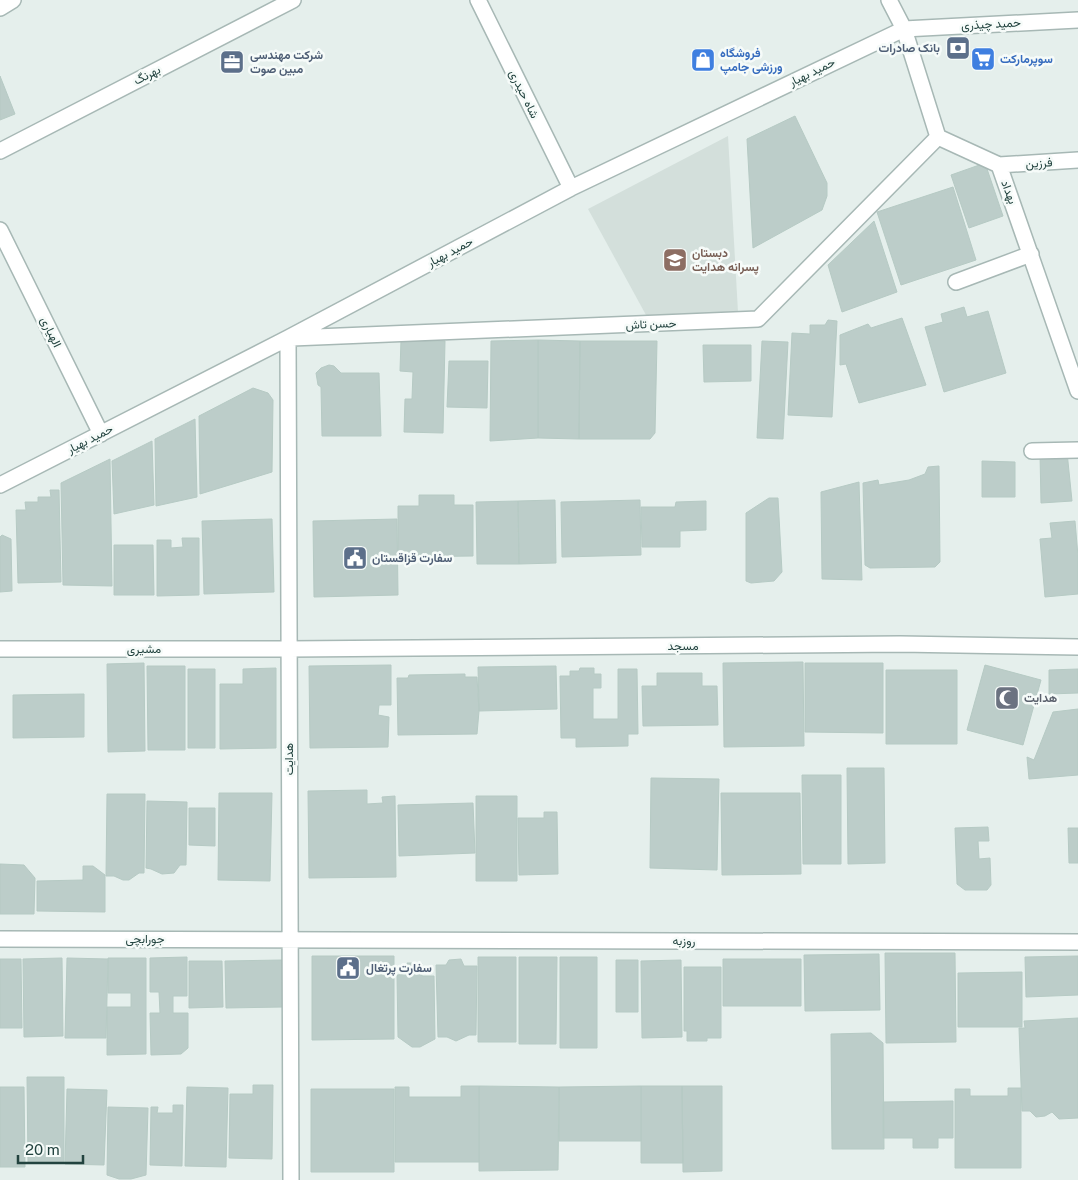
<svg xmlns="http://www.w3.org/2000/svg" width="1078" height="1180" font-family="'Public Sans',Vazirmatn,sans-serif">
<style>
.built{fill:#d3dfdb}
.building{fill:#bccdc9;stroke:#b6cac4}
.lines{fill:none;stroke-linecap:round;stroke-linejoin:round}
.minor-casing{stroke:#a7b8b5;stroke-width:18}
.minor{stroke:#fff;stroke-width:15}
.labels{text-anchor:middle;dominant-baseline:central;stroke-width:5;stroke-linejoin:round;paint-order:stroke}
.street-label{font-size:12px;fill:#22433f;stroke:#f6fbf9}
.service-label{font-size:12px;font-weight:bold;fill:#4e5e75;stroke:#f6fbf9;text-anchor:start}
.shop-label{font-size:12px;font-weight:bold;fill:#366cbe;stroke:#f6fbf9;text-anchor:start}
.education-label{font-size:12px;font-weight:bold;fill:#785e54;stroke:#f6fbf9;text-anchor:start}
.worship-label{font-size:12px;font-weight:bold;fill:#5b616d;stroke:#f6fbf9;text-anchor:start}
</style>
<rect width="100%" height="100%" fill="#e5efec"/>
<path class="built" d="M728,136l10,176 -92,3 -58,-106z"/>
<path class="building" d="M0,76l15,38 -15,6z
M795,116l32,67v13l-5,14 -69,38 -6,-109z
M985,163l18,53 -34,12 -18,-53z
M953,187l23,73 -75,25 -24,-73z
M874,221l23,71 -55,20 -14,-47z
M964,307l3,10 21,-6 18,62 -62,19 -19,-65 18,-5 -2,-8z
M902,318l24,67 -67,18 -13,-39 -6,1v-30l28,-11 3,4z
M828,320l9,1 -5,96 -44,-2 4,-82 18,1v-9h15z
M401,340l44,1 -2,92 -39,-1 1,-33h7l1,-27 -13,-1z
M538,340l42,1 -1,98 -41,-1z
M538,340v98l-48,3 1,-100z
M580,341h77l-2,92 -5,6h-71z
M762,341l26,1 -5,97 -26,-1z
M703,345h48v36l-47,1z
M449,361h39l-1,47 -40,-1z
M329,365l5,1 7,7h38l2,63h-59l-1,-49 -3,-2 -2,-12 5,-5z
M253,388l15,5 5,7 -1,72 -72,22 -1,-78z
M195,419l2,78 -41,9 -1,-67z
M152,441l2,64 -40,9 -2,-53z
M1067,452l5,49 -31,2 -1,-50z
M110,459l2,127 -49,-1 -2,-102z
M982,461l33,1v35h-33z
M939,466l1,96 -5,5 -65,1 -5,-3 -2,-82 15,-3 1,5 30,-5 16,-6 3,-7z
M859,482l3,98 -40,-1 -1,-87z
M50,490h9l2,92 -43,1 -2,-73h10l-1,-8h13v-5h13z
M419,495h35v10h19v51l-75,1v-51h21z
M769,498h9l4,74 -8,9 -23,2 -5,-2v-68z
M555,500l1,63 -37,1 -1,-63z
M640,500l1,55 -79,2 -1,-55z
M518,501l1,63h-42l-1,-62z
M706,501v29l-26,1v16h-38l-1,-40h34l1,-5z
M272,519l2,73 -70,2 -2,-73z
M397,519l1,76 -84,2 -1,-76z
M1075,521l3,35v38l-33,3 -5,-58 12,-1 -2,-15z
M2,535l9,4 1,52 -12,1v-55z
M182,538h17v57l-42,1v-56h14v8l12,-1z
M114,545h39l1,50h-40z
M803,662l1,84 -80,1 -1,-84z
M144,663l1,88 -37,1 -1,-88z
M805,663h78v70l-78,-1z
M391,665v40h-12l-1,10 11,2 -1,30 -78,1 -1,-82z
M985,665l56,15 -18,65 -56,-15z
M147,666h38v84h-37z
M556,666l1,43 -78,2 -1,-44z
M276,668v80l-56,1v-65h23v-15z
M580,668h14v6h7v14h-8v31h25v-50h19l1,65h-10v12l-52,1v-9h-15l-1,-62h10v-5h9z
M188,669h27v79h-27z
M1078,669v24l-29,1v-24z
M886,670h71v74h-71z
M657,673h45v13h15l1,39 -75,1 -1,-40h15z
M465,674v3h12l2,34 -2,23 -79,1 -1,-57h11l1,-3z
M84,694v43l-71,1v-43z
M1078,709v66l-49,4 -2,-22 7,3 19,-48z
M847,768h37l1,95 -37,1z
M802,775h39v89h-38z
M651,778l68,1 -2,91 -67,-2z
M367,790v14l16,-1 -1,-6 13,-1 1,81 -87,1 -1,-87z
M219,793h53l-2,88 -52,-1z
M721,793h79l1,81 -79,1z
M107,794h38l-1,79h-5l-10,7h-6l-9,-4h-8z
M476,796h41v85h-41z
M147,801l40,1 -1,63h-6l-6,8 -12,1 -11,-5 -5,-1z
M473,803l2,50 -76,3 -1,-51z
M189,808h26v38l-26,-1z
M544,812h13l1,62 -39,1 -1,-57h26z
M988,827l1,14h-11l1,18 11,-1 1,27 -4,5h-22l-8,-6 -2,-56z
M1068,828h10v35h-9z
M0,864l24,1 11,13 -1,36h-34z
M83,866h10l12,9v37l-68,-1v-30l46,-1z
M885,953h70l1,89 -70,1z
M879,954l1,56 -75,1 -1,-56z
M312,956h82v83l-82,1z
M1078,956v39l-52,2 -1,-40z
M187,957v39h-14v17h15v35l-7,6 -30,1 -1,-42h10l-1,-21h-9v-34z
M478,957h38v85h-38z
M519,957h38l-1,87h-37z
M560,957h37v91h-37z
M62,958l1,78 -39,1 -1,-78z
M67,958l41,1 -2,79h-41z
M108,958h38v96l-39,1v-48h24v-14h-23z
M0,959h21l1,69h-22z
M461,959l3,7h13l-1,69h-7l-13,6 -9,-4h-9l-2,-72h10l3,-5z
M723,959h78v47h-78z
M282,960l1,47 -57,1 -1,-47z
M616,960h22v52h-22z
M681,960l1,77 -40,1 -1,-77z
M189,961h33l1,46 -34,1z
M407,963h15v13h12l1,63 -15,8h-8l-14,-10 -1,-62 10,-1z
M684,967h37v71h-14v3h-20v-10h-3z
M1022,972v55h-64v-54z
M1078,1018v100l-19,1 -7,-7 -7,4 -9,1 -6,-6h-8l-3,-83h6l-1,-7z
M871,1033l12,10 1,106h-52l-1,-115z
M27,1077h37v86h-36z
M253,1085h20l-1,74 -43,-1 1,-64h23z
M461,1086h18v76h-84v-75h14v10h52z
M479,1086l80,1 -1,83 -79,1z
M641,1086v55h-82v-54z
M641,1086h41l1,77h-42z
M682,1086h40v85l-39,1z
M0,1087h24l1,80h-25z
M187,1087l41,1 -2,79 -41,-1z
M1008,1088h13v80h-66v-79h15v7h38z
M67,1089l40,1 -3,75 -39,-1z
M311,1089h83v83h-83z
M953,1101v37h-15v10h-25v-10h-30v-36z
M173,1105h10l-1,61 -32,-1 1,-58h7l-1,6h16z
M108,1107l40,1 -2,67 -15,4h-12l-12,-4z"/>
<g class="lines">
<defs>
<path id="minor" d="M478,0l93,188
M889,0l15,29 34,108 61,28 79,226
M0,8l13,-8
M0,151l293,-151
M999,165l79,-5
M0,230l101,204
M956,282l75,-28
M288,338l3,842
M292,338l466,-19 180,-182
M1032,451l46,-1
M0,485l288,-147 283,-150 333,-159 174,-9
M0,649h289l611,-5 178,3
M0,939l1078,3"/>
</defs>
<use href="#minor" class="minor-casing"/>
<use href="#minor" class="minor"/>
</g>
<defs>
<symbol id="bank-square" viewBox="-11 -11 22 22"><rect x="-9" y="-9" width="18" height="18" rx="4" fill="#5c6f8a" stroke="#f6fbf9"/><path d="M-6-4H6V4H-6ZM0-2.3a2.3 2.3 0 1 0 0 4.6a2.3 2.3 0 1 0 0-4.6Z" fill="#fff"/></symbol>
<symbol id="supermarket-square" viewBox="-11 -11 22 22"><rect x="-9" y="-9" width="18" height="18" rx="4" fill="#3f7fe0" stroke="#f6fbf9"/><path d="M-6-5.5h2.5l.6 2H6L4.5 2H-2.5L-4.4-4H-6ZM-1.5 3.2a1.3 1.3 0 1 0 .1 0ZM3 3.2a1.3 1.3 0 1 0 .1 0Z" fill="#fff"/></symbol>
<symbol id="shop-square" viewBox="-11 -11 22 22"><rect x="-9" y="-9" width="18" height="18" rx="4" fill="#3f7fe0" stroke="#f6fbf9"/><path d="M-5-2.5h2.3a2.7 3.5 0 0 1 5.4 0H5L5.5 6h-11ZM-1.5-2.5h3a1.5 2.3 0 0 0-3 0Z" fill="#fff"/></symbol>
<symbol id="office-square" viewBox="-11 -11 22 22"><rect x="-9" y="-9" width="18" height="18" rx="4" fill="#5c6f8a" stroke="#f6fbf9"/><path d="M-6-3h4V-5.5h4V-3h4V5H-6ZM-1-4.5V-3h2v-1.5ZM-6 0V1H6V0Z" fill="#fff"/></symbol>
<symbol id="school-square" viewBox="-11 -11 22 22"><rect x="-9" y="-9" width="18" height="18" rx="4" fill="#8d6e63" stroke="#f6fbf9"/><path d="M0-5L7-2L0 1L-7-2ZM-4 1L0 2.5L4 1V4Q0 6-4 4Z" fill="#fff"/></symbol>
<symbol id="civic-square" viewBox="-11 -11 22 22"><rect x="-9" y="-9" width="18" height="18" rx="4" fill="#5c6f8a" stroke="#f6fbf9"/><path d="M-.6-6.5H3V-4.5H.6V-3L4-1V1h2V6H-6V1h2V-1L-.6-3ZM-1.2 2.5V6h2.4V2.5Z" fill="#fff"/></symbol>
<symbol id="mosque-square" viewBox="-11 -11 22 22"><rect x="-9" y="-9" width="18" height="18" rx="4" fill="#6b7280" stroke="#f6fbf9"/><path d="M3.5-4.9A6 6 0 1 0 3.5 4.9A5 5 0 1 1 3.5-4.9Z" fill="#fff"/></symbol>
</defs>
<g fill-rule="evenodd">
<use href="#bank-square" x="944" y="34" width="28" height="28"/>
<use href="#supermarket-square" x="969" y="45" width="28" height="28"/>
<use href="#shop-square" x="689" y="46" width="28" height="28"/>
<use href="#office-square" x="218" y="48" width="28" height="28"/>
<use href="#school-square" x="661" y="246" width="28" height="28"/>
<use href="#civic-square" x="341" y="544" width="28" height="28"/>
<use href="#mosque-square" x="993" y="684" width="28" height="28"/>
<use href="#civic-square" x="334" y="954" width="28" height="28"/>
</g>
<g class="labels">
<g class="street-label">
<text transform="translate(991 24) rotate(-3)">حمید چیذری</text>
<text transform="translate(812 72) rotate(-26)">حمید بهیار</text>
<text transform="translate(147 75) rotate(-27)">بهرنگ</text>
<text transform="translate(524 94) rotate(64)">شاه حیدری</text>
<text transform="translate(1039 163) rotate(-3)">فرزین</text>
<text transform="translate(1009 192) rotate(70)">بهداد</text>
<text transform="translate(450 252) rotate(-28)">حمید بهیار</text>
<text transform="translate(651 324) rotate(-2)">حسن تاش</text>
<text transform="translate(51 332) rotate(64)">الهیاری</text>
<text transform="translate(90 439) rotate(-27)">حمید بهیار</text>
<text x="683" y="646">مسجد</text>
<text x="144" y="649">مشیری</text>
<text transform="translate(289 759) rotate(-90)">هدایت</text>
<text x="145" y="939">جورابچی</text>
<text x="684" y="941">روزبه</text>
</g>
<g class="service-label">
<text x="940" y="48" text-anchor="end">بانک صادرات</text>
<text x="250" y="55">شرکت مهندسی<tspan x="250" dy="14">مبین صوت</tspan></text>
<text x="372" y="558">سفارت قزاقستان</text>
<text x="366" y="968">سفارت پرتغال</text>
</g>
<g class="shop-label">
<text x="720" y="53">فروشگاه<tspan x="720" dy="14">ورزشی جامپ</tspan></text>
<text x="1000" y="59">سوپرمارکت</text>
</g>
<g class="education-label">
<text x="692" y="253">دبستان<tspan x="692" dy="14">پسرانه هدایت</tspan></text>
</g>
<g class="worship-label">
<text x="1024" y="698">هدایت</text>
</g>
</g>
<path d="M18 1155v8h65v-8" fill="none" stroke="#22433f" stroke-width="2.5"/>
<text x="25" y="1155" font-size="15" fill="#22433f" stroke="#f6fbf9" stroke-width="4" paint-order="stroke">20 m</text>
</svg>
